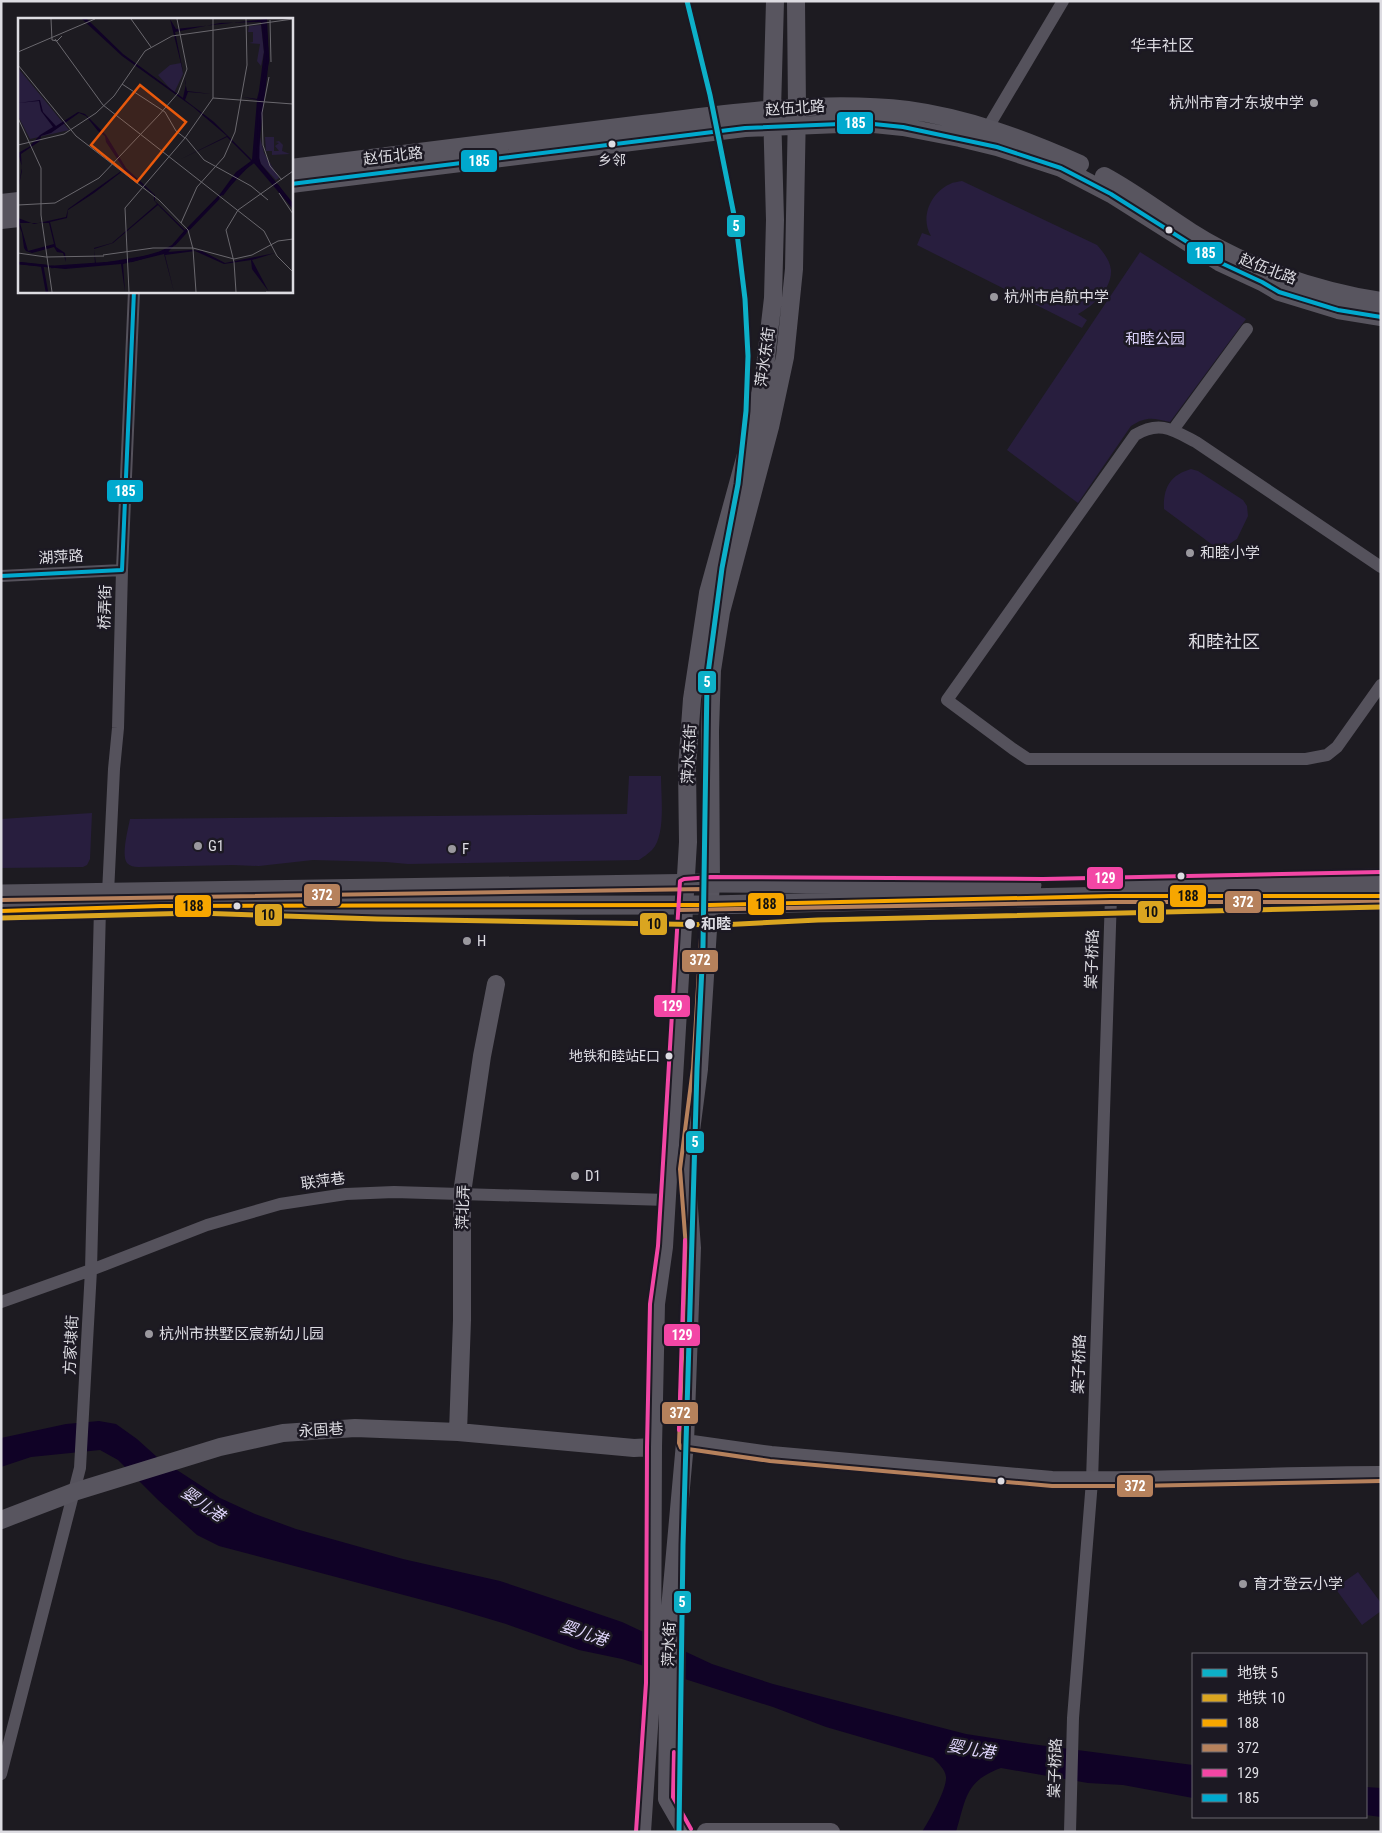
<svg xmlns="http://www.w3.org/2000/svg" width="1382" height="1833" font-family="'Roboto Condensed','Noto Sans SC',sans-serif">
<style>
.green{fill:#281e3e}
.water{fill:#100226}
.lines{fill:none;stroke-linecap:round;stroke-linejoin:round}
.street{stroke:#55525c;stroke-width:12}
.secondary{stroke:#58555f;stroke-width:18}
.primary{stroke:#56535d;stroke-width:19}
.bus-1-casing{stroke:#1c1923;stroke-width:8}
.bus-2-casing{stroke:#1c1923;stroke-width:8}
.bus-3-casing{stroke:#1c1923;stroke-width:8}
.bus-4-casing{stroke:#1c1923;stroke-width:8}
.bus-1{stroke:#f7a600;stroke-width:4}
.bus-2{stroke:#b6815c;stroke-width:4}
.bus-3{stroke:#f346a5;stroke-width:4}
.bus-4{stroke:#00a9ce;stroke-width:4}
.metro-1-casing{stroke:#1c1923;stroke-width:9}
.metro-2-casing{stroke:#1c1923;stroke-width:9}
.metro-1{stroke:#0db0c8;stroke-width:5}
.metro-2{stroke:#daa520;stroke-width:5}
.poi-dot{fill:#9a989e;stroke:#1c1923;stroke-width:2}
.bus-dot{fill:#dddce2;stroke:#1c1923;stroke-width:2}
.labels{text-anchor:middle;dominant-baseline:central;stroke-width:5;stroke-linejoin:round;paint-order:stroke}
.bus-label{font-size:14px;fill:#dddce2;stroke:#1c1923}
.poi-label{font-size:15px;fill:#dddce2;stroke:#1c1923;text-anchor:start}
.street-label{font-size:15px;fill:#dddce2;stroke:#1c1923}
.park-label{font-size:15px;fill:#d9d0f6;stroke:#1c1923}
.stop-label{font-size:15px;font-weight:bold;fill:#dddce2;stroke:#1c1923;text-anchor:start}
.neighbourhood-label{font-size:16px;fill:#dddce2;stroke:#1c1923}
.water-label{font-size:16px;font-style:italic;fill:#e2d8fe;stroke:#1c1923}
.quarter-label{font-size:18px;fill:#dddce2;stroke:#1c1923}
.inset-river{fill:none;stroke:#100226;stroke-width:2.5}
.inset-road{fill:none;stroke:#6a686e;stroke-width:1}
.view{fill:#e8590c;fill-opacity:0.15;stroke:#e8590c;stroke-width:2.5}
.inset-edge{fill:none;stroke:#dddce2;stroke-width:2.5}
.line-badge{stroke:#1c1923;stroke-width:2}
.badge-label{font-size:14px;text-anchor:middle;font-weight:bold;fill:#fff}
.pale-badge-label{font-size:14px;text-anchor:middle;font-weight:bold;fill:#111}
</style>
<rect width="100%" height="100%" fill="#1d1b21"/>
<path class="green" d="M962,181l135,64c6,7 13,15 14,25 1,19 -18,36 -33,44l9,6 -5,8 -165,-83 5,-12 9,3c-11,-18 -1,-43 19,-52 3,-2 8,-2 12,-3z
M1140,252l106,67 -76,103c-17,-4 -24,-6 -39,4l-53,77 -71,-53z
M1191,469l7,2 45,29 4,6 1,10 -11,23 -11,7h-12l-50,-37c-1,-21 6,-34 27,-40z
M629,776h32c0,21 5,59 -9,74 -4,4 -9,7 -13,10l-231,4 -22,-2 -73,-2 -54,6 -26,-1 -95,2c-4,0 -8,-1 -11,-4 -6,-7 1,-34 3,-44l497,-5z
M92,813l-2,46 -3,6 -4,2 -82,1v-49z
M1358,1572l23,31v8l-19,14 -27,-37z"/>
<path class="water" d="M99,1421l17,3 21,15 20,18 63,41 35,16 41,15 107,30 97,22 69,23 53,18 90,42 61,20 193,50 65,10 162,21v33l-70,-13 -35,-2 -87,-15c-36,13 -35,31 -45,64h-34c7,-11 25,-43 24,-55 -1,-8 -8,-14 -13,-19l-107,-31 -53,-20 -151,-48 -43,-9 -73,-26 -57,-17 -230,-61 -22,-11 -39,-35 -40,-40 -18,-10 -69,7 -30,10v-29l65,-14z
M1366,1787l15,1v29l-15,-2z"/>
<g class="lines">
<path class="street" d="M987,129l76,-128
M1173,430l74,-101
M1381,567l-185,-125c-23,-12 -36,-22 -61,-7l-188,265 66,49 15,10h278l21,-4 10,-8 44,-62
M1,576l121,-6
M108,893l6,-124 4,-41 4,-158 12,-279
M1,1302l90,-32 116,-45 73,-21 66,-10 48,-2 273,8
M1,1774l79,-306 11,-198 9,-362
M1070,1832l3,-114 19,-237 19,-585"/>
<path class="secondary" d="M291,168c112,-14 224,-28 336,-42 93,-11 187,-27 281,-16 60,8 118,30 172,54
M1104,176c30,16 57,37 87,56 55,35 125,59 190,69
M291,184l454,-56 119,-5 39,4 57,11 37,9 64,21 50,26 108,68 43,20 17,10 59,18 43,7
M1,203l18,-2
M1,220l18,-2
M458,1432l4,-112v-127l20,-137 14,-72
M685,1443l86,12 281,25c109,2 219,-5 329,-5
M1,1520l73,-28 146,-45 63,-14 72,-5 103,4 176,16 19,-1
M642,1832l10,-149 1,-236 3,-143 8,-57 24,-405 -1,-74 5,-69 16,-106 39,-142 17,-75 9,-78 2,-78 -3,-110 3,-109
M686,1832l-19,-33 2,-179 16,-177 7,-195 -6,-79 13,-100 12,-186 -1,-152 2,-61 9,-58 49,-185 15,-70 9,-88 3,-160 -1,-108
M706,1832h125"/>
<path class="primary" d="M1130,884l251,-6
M1,894l710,-11 321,2
M1,911l160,-5 549,-1 401,-9h270"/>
<defs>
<path id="bus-1" d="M1,911l160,-5 549,-1 401,-9h270"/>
<path id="bus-2" d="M1,900l703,-11 -11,179 -13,101 6,79 -7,195 2,5 89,13 282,25h82l247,-5
M679,910l432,-8h270"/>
<path id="bus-3" d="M679,1430l6,-190
M674,1752l-1,45 18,32
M636,1832l10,-149 1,-236 3,-143 8,-58 22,-365 4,-2 27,-2 332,2 338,-7"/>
<path id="bus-4" d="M291,184l454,-56 119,-5 39,4 94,20 64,21 50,26 108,68 43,20 17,10 59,18 43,7
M1,576l121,-6 12,-279"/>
</defs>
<use href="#bus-1" class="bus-1-casing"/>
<use href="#bus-2" class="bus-2-casing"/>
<use href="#bus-3" class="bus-3-casing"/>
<use href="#bus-4" class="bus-4-casing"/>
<use href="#bus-1" class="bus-1"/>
<use href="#bus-2" class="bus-2"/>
<use href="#bus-3" class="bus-3"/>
<use href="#bus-4" class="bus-4"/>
<defs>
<path id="metro-1" d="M679,1832l4,-287 14,-476 6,-123 4,-265 15,-113 16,-84 8,-73 2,-55 -3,-57 -9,-74 -26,-130 -23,-94"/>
<path id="metro-2" d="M1,918l196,-5 180,6 343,6 98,-5 563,-13"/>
</defs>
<use href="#metro-1" class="metro-1-casing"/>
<use href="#metro-2" class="metro-2-casing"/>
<use href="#metro-1" class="metro-1"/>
<use href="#metro-2" class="metro-2"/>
</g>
<g class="poi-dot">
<circle cx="1314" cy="103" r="5"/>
<circle cx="994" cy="297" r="5"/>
<circle cx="1190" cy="553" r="5"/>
<circle cx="198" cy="846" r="5"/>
<circle cx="452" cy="849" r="5"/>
<circle cx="467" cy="941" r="5"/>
<circle cx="575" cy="1176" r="5"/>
<circle cx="149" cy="1334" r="5"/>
<circle cx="1243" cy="1584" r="5"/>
</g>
<g class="bus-dot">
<circle cx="612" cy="144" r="4.5"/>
<circle cx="1169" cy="230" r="4.5"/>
<circle cx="1181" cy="876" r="4.5"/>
<circle cx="237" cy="906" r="4.5"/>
<circle cx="690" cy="924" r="6"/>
<circle cx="669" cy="1056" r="4.5"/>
<circle cx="1001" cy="1481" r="4.5"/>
</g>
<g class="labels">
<g class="bus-label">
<text x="612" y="160">乡邻</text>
<text x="660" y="1056" text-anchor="end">地铁和睦站E口</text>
</g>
<g class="poi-label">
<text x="1304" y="103" text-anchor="end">杭州市育才东坡中学</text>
<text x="1004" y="297">杭州市启航中学</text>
<text x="1200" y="553">和睦小学</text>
<text x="208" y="846">G1</text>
<text x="462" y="849">F</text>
<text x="477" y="941">H</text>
<text x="585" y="1176">D1</text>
<text x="159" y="1334">杭州市拱墅区宸新幼儿园</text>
<text x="1253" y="1584">育才登云小学</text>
</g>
<g class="street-label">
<text transform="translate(795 108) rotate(-4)">赵伍北路</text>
<text transform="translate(393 156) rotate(-7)">赵伍北路</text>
<text transform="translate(1268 269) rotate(21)">赵伍北路</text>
<text transform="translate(765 357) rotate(-82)">萍水东街</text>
<text transform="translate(61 557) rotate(-3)">湖萍路</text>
<text transform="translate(105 607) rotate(-88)">桥弄街</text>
<text transform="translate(689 754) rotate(-87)">萍水东街</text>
<text transform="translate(1092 959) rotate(-88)">棠子桥路</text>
<text transform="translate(323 1181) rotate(-8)">联萍巷</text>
<text transform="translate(463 1207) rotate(-88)">萍北弄</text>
<text transform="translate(71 1345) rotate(-87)">方家埭街</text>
<text transform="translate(1079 1364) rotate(-88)">棠子桥路</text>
<text transform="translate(321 1430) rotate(-4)">永固巷</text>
<text transform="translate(669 1644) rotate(-88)">萍水街</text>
<text transform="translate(1055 1768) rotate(-88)">棠子桥路</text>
</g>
<g class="park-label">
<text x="1155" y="339">和睦公园</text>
</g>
<g class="stop-label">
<text x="701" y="924">和睦</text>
</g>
<g class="neighbourhood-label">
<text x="1162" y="45">华丰社区</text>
</g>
<g class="water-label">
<text transform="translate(203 1504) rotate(35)">婴儿港</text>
<text transform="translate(584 1633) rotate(19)">婴儿港</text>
<text transform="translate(971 1749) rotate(9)">婴儿港</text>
</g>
<g class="quarter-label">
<text x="1224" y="641">和睦社区</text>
</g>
</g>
<g transform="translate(18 18)">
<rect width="275" height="275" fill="#1d1b21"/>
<path d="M243,7l3,27 -3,14 -4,-5 3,-17 -11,-1 4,-1v-10h-5l1,-6zM163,45l2,11 -9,19 -16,-18 12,-10zM0,50l51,62 -39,9 -12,-23zM242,119l4,16 15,25 -3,2 -15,-16 -3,-9zM247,119h9v14h5l-4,-5 4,-3 -4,-1 4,-1 4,4 -1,6 8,3 -18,1v-4h-6z" fill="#281e3e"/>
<path d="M64,1h5l36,35 60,44 3,-14 -16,-65 6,10 91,-10 2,40 -11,96 3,9 32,39v6l-40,-47 -85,90 23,-2 11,1 23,12 50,-10 -23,7 17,32 -17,-23 -1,-9 -27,4 -29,-13 -30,4 9,37 -10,-38 -41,10 2,28 -4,-28 -56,5 -47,-5v-2l46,5 31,-3 -1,-16 18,-5 45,-39 -3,-4v-5l-30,-25 -30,23 -26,17 -1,8 -17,4 6,25 9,6 1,9 -3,-9 -6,-1 -3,-5 -22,6 -6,-2 -2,-3 -2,-15 -4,-10v-5l16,6 32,-7 2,-8 56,-40 -18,-27 -1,-6 -7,-5 -12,-15 -7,-3 -28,20 -10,3 -1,5 -19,13 1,17 -4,18 4,-22 -4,-14 11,-6 11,-12 13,-8 -12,-16 -2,-10 -21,2 22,-3 3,12 13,14 22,-14 7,2 21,21 20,33 29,27v6l30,29 35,-36 16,-22 15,-11 -24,-24 -46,22 46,-23 -34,-29 -71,-51zM243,4l3,30 -5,39 -2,8 -14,-2 14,3 -5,60 -38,-38 -29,-22 3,-8 24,2 -25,-3 -12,-59 45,-9zM140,187l26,26 -12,14 -17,9 -59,10 -2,-15 19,-6zM2,205h29l5,21 -26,7z" fill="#100226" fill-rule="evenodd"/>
<path class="inset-river" d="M242,81l8,-39 -3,-36M240,145l1,-61M219,156l18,-13 19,21M259,167l16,22M204,177l13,-17M171,211l30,-31M156,227l12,-13M113,243l38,-11M0,245l29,3M24,247l5,27M33,249l73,-5"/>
<path class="inset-road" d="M33,1l1,21 5,1 5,-5M113,1l20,28M195,1v79M252,2l1,42M37,21l48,66 161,126 13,25 16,16M0,34l77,-33M0,47l58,71 83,64 29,30 5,19 3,43M251,59l-7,36 1,32 7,21 12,14M104,66l43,28 11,19 9,7M0,100l23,50v47l11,77M167,119l19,23 47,26 17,14M0,127l46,-11 32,-21 18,-17 31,-45 27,-15 121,-17M261,175l14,21M0,187l37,-2 44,-25 60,-63 19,-22 9,-24 -10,-50M163,205l16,-36 27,-30 11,-25 12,-67 -1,-46M0,235l28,4 58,-1M85,237l50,-7h40l41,11 18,-4 26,-14 15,-2M111,274l-4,-84 60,-70 28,-40 80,6M218,274l-2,-30 -8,-32 12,-20 55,-39M248,274h27"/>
<path class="view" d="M122,67l46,37 -49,60 -46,-37z"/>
<rect width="275" height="275" class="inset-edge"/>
</g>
<g class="line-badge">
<rect x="836" y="111" width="38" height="24" rx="5" fill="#00a9ce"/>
<rect x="460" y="149" width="38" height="24" rx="5" fill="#00a9ce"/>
<rect x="726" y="214" width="20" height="24" rx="5" fill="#0db0c8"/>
<rect x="1186" y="241" width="38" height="24" rx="5" fill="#00a9ce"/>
<rect x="106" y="479" width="38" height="24" rx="5" fill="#00a9ce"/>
<rect x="697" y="670" width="20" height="24" rx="5" fill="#0db0c8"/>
<rect x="1086" y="866" width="38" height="24" rx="5" fill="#f346a5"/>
<rect x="303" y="883" width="38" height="24" rx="5" fill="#b6815c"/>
<rect x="1169" y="884" width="38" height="24" rx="5" fill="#f7a600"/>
<rect x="1224" y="890" width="38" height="24" rx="5" fill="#b6815c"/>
<rect x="747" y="892" width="38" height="24" rx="5" fill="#f7a600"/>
<rect x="174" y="894" width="38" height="24" rx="5" fill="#f7a600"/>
<rect x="1137" y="900" width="28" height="24" rx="5" fill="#daa520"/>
<rect x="254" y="903" width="29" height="24" rx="5" fill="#daa520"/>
<rect x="639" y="912" width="29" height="24" rx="5" fill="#daa520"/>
<rect x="681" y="949" width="38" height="24" rx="5" fill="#b6815c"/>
<rect x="653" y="994" width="38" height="24" rx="5" fill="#f346a5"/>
<rect x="685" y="1130" width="20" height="24" rx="5" fill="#0db0c8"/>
<rect x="663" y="1323" width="38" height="24" rx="5" fill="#f346a5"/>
<rect x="661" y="1401" width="38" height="24" rx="5" fill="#b6815c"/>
<rect x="1116" y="1474" width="38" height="24" rx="5" fill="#b6815c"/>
<rect x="673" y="1590" width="19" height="24" rx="5" fill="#0db0c8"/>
</g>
<g class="badge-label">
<text x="855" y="128">185</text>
<text x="479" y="166">185</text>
<text x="736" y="231">5</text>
<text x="1205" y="258">185</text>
<text x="125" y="496">185</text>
<text x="707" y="687">5</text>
<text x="1105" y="883">129</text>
<text x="322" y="900">372</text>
<text x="1243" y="907">372</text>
<text x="700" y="965">372</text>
<text x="672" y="1011">129</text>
<text x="695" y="1147">5</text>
<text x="682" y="1340">129</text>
<text x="680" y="1418">372</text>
<text x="1135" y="1491">372</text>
<text x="682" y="1607">5</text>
</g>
<g class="pale-badge-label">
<text x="1188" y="901">188</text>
<text x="766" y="909">188</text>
<text x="193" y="911">188</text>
<text x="1151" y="917">10</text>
<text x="268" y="920">10</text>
<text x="654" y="929">10</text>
</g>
<rect width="1382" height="1833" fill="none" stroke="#dddce2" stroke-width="5"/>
<rect x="1192" y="1653" width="175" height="165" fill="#1c1923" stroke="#69676f"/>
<rect x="1202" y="1669" width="25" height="8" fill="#0db0c8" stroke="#69676f"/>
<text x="1237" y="1678" font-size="15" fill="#dddce2">地铁 5</text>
<rect x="1202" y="1694" width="25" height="8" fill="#daa520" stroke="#69676f"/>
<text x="1237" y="1703" font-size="15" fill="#dddce2">地铁 10</text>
<rect x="1202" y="1719" width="25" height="8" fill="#f7a600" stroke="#69676f"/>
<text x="1237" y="1728" font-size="15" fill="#dddce2">188</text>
<rect x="1202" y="1744" width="25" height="8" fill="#b6815c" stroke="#69676f"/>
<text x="1237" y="1753" font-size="15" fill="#dddce2">372</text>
<rect x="1202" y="1769" width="25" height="8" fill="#f346a5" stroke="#69676f"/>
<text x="1237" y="1778" font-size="15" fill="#dddce2">129</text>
<rect x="1202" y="1794" width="25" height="8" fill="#00a9ce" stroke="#69676f"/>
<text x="1237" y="1803" font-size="15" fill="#dddce2">185</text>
</svg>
